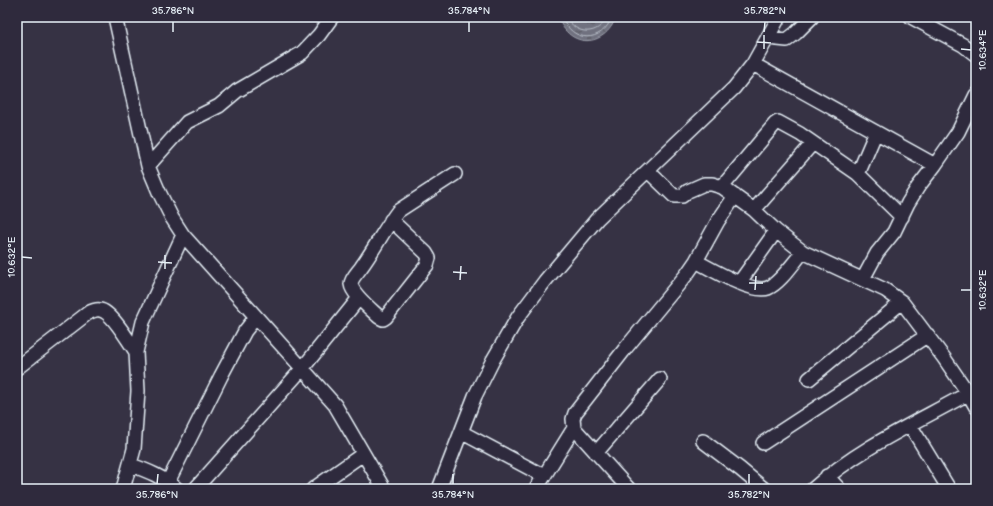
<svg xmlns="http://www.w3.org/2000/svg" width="993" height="506" font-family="'Balsamiq Sans',sans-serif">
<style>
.water{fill:url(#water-ripples);stroke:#a0a4af}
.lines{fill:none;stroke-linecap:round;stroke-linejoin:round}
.shore{stroke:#b8bec8;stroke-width:1}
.minor-casing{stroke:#e8f1f8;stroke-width:16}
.minor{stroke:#2f2a3d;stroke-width:13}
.ticks{fill:none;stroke:#e8f1f8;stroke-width:1.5}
.neatline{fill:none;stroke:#e8f1f8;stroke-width:1.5}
.ticks-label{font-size:10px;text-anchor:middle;fill:#e8f1f8}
</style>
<defs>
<pattern id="water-ripples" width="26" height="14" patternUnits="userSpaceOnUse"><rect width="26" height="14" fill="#70717f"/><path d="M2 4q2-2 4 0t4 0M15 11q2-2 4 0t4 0" fill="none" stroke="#5b5c64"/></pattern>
</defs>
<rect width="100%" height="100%" fill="#363244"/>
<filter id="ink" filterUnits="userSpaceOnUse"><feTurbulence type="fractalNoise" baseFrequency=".025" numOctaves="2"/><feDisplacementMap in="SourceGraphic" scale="8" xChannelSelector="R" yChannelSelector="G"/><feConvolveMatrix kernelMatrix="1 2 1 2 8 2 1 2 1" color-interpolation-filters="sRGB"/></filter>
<g filter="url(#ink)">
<path class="water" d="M558,17h58c-11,31 -47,32 -58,0z"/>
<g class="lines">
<path class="shore" d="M562,17c10,26 40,27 50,0
M567,17c8,19 32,19 40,0"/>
<defs>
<path id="minor" d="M115,17l33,149 11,26 13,26 11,17 -40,87 -7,30 2,39 -4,58 -11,40
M911,17l52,28 13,10
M768,38l19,2 9,-7 16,-16
M753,64l182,101
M148,166l39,-44 32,-16 18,-15 65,-38 17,-18 13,-18
M648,171l26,25h8l6,-5 16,-7h8l10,3 32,23 22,21 27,21 82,38 17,12 42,56 24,35 8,14
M858,174l18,-42
M722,187l53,-63 3,-2 22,12 58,40 44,43
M754,210l59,-67
M391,220l35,33 3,5 -2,7 -41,52 -3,2 -4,-2c-7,-7 -27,-23 -28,-33 0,-6 8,-13 11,-18 13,-18 23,-38 36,-55l57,-37
M183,235l152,170 49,84
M696,261c15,8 57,33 72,27 12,-5 26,-26 35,-36
M863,279l14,-26 17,-21 14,-29 10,-16 17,-22 23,-33 18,-37
M739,283l37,-52
M17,368l71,-55c4,-2 8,-4 12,-3 11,1 30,33 36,42
M809,379l93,-77
M910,425l39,64
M574,428l-1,-9 2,-6 50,-64 62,-75 9,-13 22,-40 17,-25
M461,432l83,44
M703,441l37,28 24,20
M763,443l165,-108
M596,453l64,-74
M131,465c17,6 32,12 46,24
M827,476l12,13
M168,482l53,-106 24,-45 11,-14
M195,489l107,-120 57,-71
M313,489l50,-35
M439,489l36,-93 18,-36 25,-43 27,-36 52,-62 137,-131 19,-24 26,-47
M536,489l38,-61 55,61
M813,489c48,-43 107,-68 163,-100"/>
</defs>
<use href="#minor" class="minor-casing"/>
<use href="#minor" class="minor"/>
</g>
</g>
<path class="ticks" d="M173,32v-10M469,32v-10M764,32l1,-10M757,42l14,1M764,49v-14M961,49l10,1M22,257l10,1M158,262l14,1M165,269v-14M453,272l14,1M460,280l1,-14M749,283h14M755,290l1,-14M961,290h10M157,484l1,-10M453,484v-10M749,484v-10"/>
<rect width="993" height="506" fill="none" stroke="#2f2a3d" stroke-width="44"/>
<rect x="22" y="22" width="949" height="462" class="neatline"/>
<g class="ticks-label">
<text x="173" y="14">35.786°N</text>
<text x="469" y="14">35.784°N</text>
<text x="765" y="14">35.782°N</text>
<text transform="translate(982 50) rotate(-90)" y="4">10.634°E</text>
<text transform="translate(11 257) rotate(-90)" y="4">10.632°E</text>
<text transform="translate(982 290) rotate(-90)" y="4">10.632°E</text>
<text x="157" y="498">35.786°N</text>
<text x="453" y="498">35.784°N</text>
<text x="749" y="498">35.782°N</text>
</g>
</svg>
